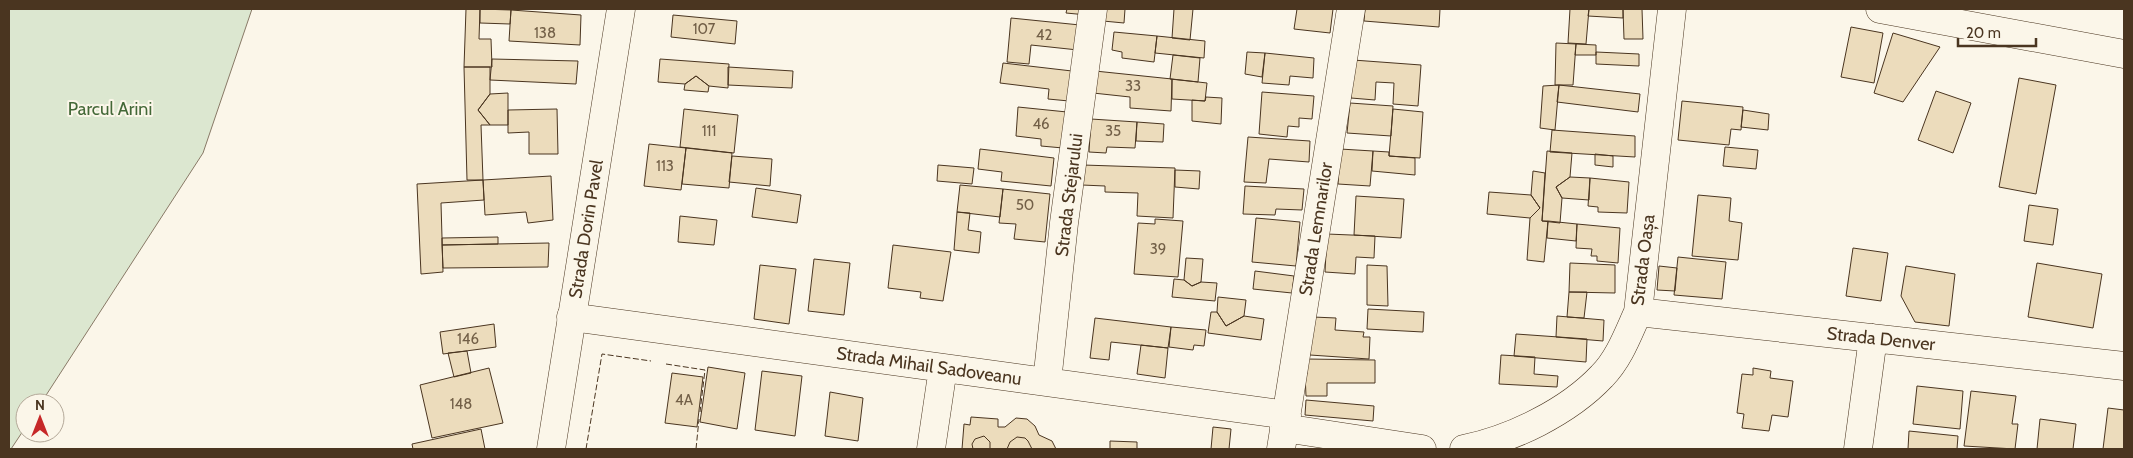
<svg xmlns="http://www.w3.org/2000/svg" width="2133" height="458" font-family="Cabin,sans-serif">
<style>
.green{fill:#dce7d0;stroke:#887966}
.building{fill:#ecdcbc;stroke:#4a3520}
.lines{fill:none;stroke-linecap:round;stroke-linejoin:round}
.minor-casing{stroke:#4a3520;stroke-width:29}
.major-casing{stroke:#4a3520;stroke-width:29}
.minor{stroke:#fbf6e9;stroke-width:28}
.major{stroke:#fbf6e9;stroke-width:28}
.fence{stroke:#4a3520;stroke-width:1;stroke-dasharray:6 2.5;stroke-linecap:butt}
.labels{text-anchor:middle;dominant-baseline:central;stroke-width:4;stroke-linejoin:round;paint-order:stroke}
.number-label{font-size:15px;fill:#725f47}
.park-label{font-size:18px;fill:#436837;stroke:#fbf6e9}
.street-label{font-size:18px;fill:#4a3520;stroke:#fbf6e9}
</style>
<rect width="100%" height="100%" fill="#fbf6e9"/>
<path class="green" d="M9,9h243l-49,144 -162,250h-16v25l-14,21h-2z"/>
<path class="building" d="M466,9h14l-1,30h12l1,28h-28z
M480,9l31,1 -1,14 -30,-1z
M1067,9h21l-1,6 -21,-2z
M1105,9h20l-1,14 -21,-2z
M1174,9h19l-3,31 -18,-2z
M1297,9h36l-3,24 -36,-4z
M1365,9h75l-1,18 -75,-6z
M1570,9h19l-3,35 -18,-1z
M1589,9h34v9l-35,-2z
M1623,9h19l1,30h-19z
M511,10l70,5 -1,30 -71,-4z
M673,15l64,6 -2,23 -64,-7z
M1011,18l69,7 -2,25 -47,-5 -2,19 -22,-2z
M1851,27l32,6 -9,50 -33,-6z
M1114,32l43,4 -3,26 -32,-4v-6l-10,-2z
M1893,33l47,14 -37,55 -29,-9z
M1157,36l48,5 -1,17 -49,-5z
M1556,43l20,1 -3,41h-18z
M1576,44l20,1v10h-21z
M1247,52l18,1 -3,24 -17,-3z
M1596,52l43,2v12l-43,-2z
M1265,53l49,5 -1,20 -23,-2 -1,9 -27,-2z
M1173,55l27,3 -2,24 -28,-3z
M492,59l86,2 -2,23 -86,-4z
M660,59l69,5 -1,24 -19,-2 -13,-10 -11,8 -27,-2z
M1353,60l68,5 -3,41 -25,-2 1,-21 -18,-1 -1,18 -24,-2z
M1003,63l69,8 -3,30 -21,-2 1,-10 -49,-6z
M464,67h26v27l-12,16 12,15h-9l2,55h-16z
M728,67l65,4 -1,17 -64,-3z
M1095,71l77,8 -1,32 -41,-3v-11l-37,-4z
M696,76l13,10 -1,6 -24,-2 1,-6z
M2019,78l37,7 -20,109 -37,-7z
M1172,79l35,4 -2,18 -33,-2z
M1559,85l81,9 -2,18 -81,-10z
M1559,85l-4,45 -15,-2 3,-42z
M1936,91l35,12 -18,50 -35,-13z
M1262,92l52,4 -2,23 -13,-1v9l-11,-1 -1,11 -28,-3z
M508,93v32h-18l-12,-15 12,-16z
M1206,97l16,1 -1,26 -29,-3v-21l13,1z
M1682,101l61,6 -2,23 -10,-1 -2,16 -51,-5z
M1350,103l43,3 -2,30 -44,-3z
M1018,107l49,5 -4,36 -22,-2v-7l-25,-3z
M557,109l1,45h-29v-22l-21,1v-23z
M684,109l54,6 -4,38 -54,-6z
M1393,109l30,3 -3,46 -31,-2z
M1743,110l26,4 -1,16 -27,-3z
M1091,119l46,3 -2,26 -28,-1 -1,6 -17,-1z
M1137,122l27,2 -1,18 -27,-1z
M1552,130l83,6v21l-85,-5z
M1248,137l62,4 -1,21 -40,-3 -3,24 -22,-1z
M649,144l37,4 -5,42 -37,-4z
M1725,147l33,3 -2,19 -33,-3z
M686,148l46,5 -3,35 -47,-4z
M980,149l74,9 -3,28 -50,-5 1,-9 -24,-3z
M1340,149l33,2 -3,35 -32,-2z
M1373,151l16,1v4l26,2v17l-43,-4z
M1547,151l25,2 -2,24 -14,10 6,11 -2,25 -18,-2z
M1595,154l18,2v11l-18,-2z
M732,156l40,3 -2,27 -41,-4z
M938,165l36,3 -2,16 -35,-3z
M1083,165l92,3 -2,50 -36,-2 1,-23 -33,-1v-6l-23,-1z
M1175,170l25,1 -1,18 -24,-2z
M1533,171l12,2 -3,48h6l-4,41 -17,-2 3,-42 10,-10 -9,-13z
M551,176l2,44 -25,3 -2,-11 -41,3 -2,-35z
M1570,177l20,1 -1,22 -27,-2 -6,-11z
M1590,178l39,4 -2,31 -29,-1v-5l-10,-1z
M483,180l1,20 -43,3 2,69 -22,2 -4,-90z
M960,185l43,4 -3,28 -43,-5z
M1245,186l59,3 -2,21 -26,-1 -1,6 -32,-1z
M756,188l45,7 -4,28 -45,-6z
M1003,189l47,5 -5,48 -31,-3 2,-15 -17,-1z
M1489,192l42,3 9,13 -10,10 -43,-4z
M1698,195l33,3 -2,23 13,2 -4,37 -46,-4z
M1356,196l48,3 -3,39 -47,-3z
M2029,205l29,4 -5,36 -29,-4z
M957,212l13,1 -2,17 13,2 -2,21 -25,-3z
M680,216l37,4 -3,25 -36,-3z
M1256,218l44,4 -4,44 -44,-4z
M1155,219l28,2 -5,56 -44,-3 4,-51 17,1z
M1548,221l29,3 -1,17 -29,-3z
M1577,224l43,4 -2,35 -21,-2v-5h-6l1,-7 -16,-1z
M1327,234l48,2 -1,22 -18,-1 -1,17 -30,-2z
M498,237v7l-56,1v-7z
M549,243l-1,24 -105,1 -1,-23z
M893,245l58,7 -8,49 -23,-3 1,-6 -33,-4z
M1853,248l35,5 -7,48 -35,-5z
M1678,257l48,5 -4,37 -48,-4z
M1186,258l17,1 -2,23 -9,4 -8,-6z
M814,259l36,4 -6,52 -36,-4z
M1570,263l45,2v28l-46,-1z
M2037,263l65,11 -9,54 -65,-11z
M760,265l36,4 -7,55 -35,-5z
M1367,265l20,1 1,40 -21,-1z
M1659,266l18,2 -2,23 -18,-1z
M1906,266l49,8 -6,52 -34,-4 -14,-26z
M1255,271l39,5 -2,17 -39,-4z
M1174,279l10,1 8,6 9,-4 16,1 -2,18 -43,-4z
M1569,292h18l-3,26 -17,-1z
M1218,297l28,3 -2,16 -18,10 -9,-14z
M1368,309l56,3 -1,20 -56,-3z
M1211,312h6l9,14 18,-10 20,3 -3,21 -53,-7z
M1557,316l47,4 -1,21 -47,-4z
M1313,317l23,1 -1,12 29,2 -1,5h7l-1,22 -59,-4z
M1095,318l76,9 -3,21 -57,-6 -2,18 -19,-2z
M494,324l2,23 -53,7 -3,-22z
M1171,327l35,3 -2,16 -10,-1 -1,5 -24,-3z
M1516,334l71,5 -1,23 -72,-6z
M1141,345l27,3 -3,30 -28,-4z
M467,351l4,22 -17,4 -6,-24z
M1501,355l34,2 -1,17 24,2 -1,11 -58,-3z
M1307,359l68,1v23h-48v13h-21l-1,-22h2z
M708,367l37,6 -8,56 -37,-7z
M489,368l14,55 -71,15 -12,-53z
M1753,368l18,3 -1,7 23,3 -5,36 -16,-2 -3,16 -27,-3 2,-14 -7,-1 5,-39 11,1z
M762,371l40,5 -7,60 -40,-6z
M672,373l31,4 -6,50 -32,-4z
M1917,386l46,5 -3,38 -47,-5z
M1971,391l45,5 -4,28h6l-3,25 -51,-3z
M830,392l33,6 -5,43 -33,-5z
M1306,400l68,6 -1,15 -68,-6z
M2108,408l16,2v39h-21z
M971,417l27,2v8h7l11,-9 11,1 8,7 4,9 13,6 4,8h-94l2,-25 6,1z
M2040,419l36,5 -3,25h-36z
M1213,427l18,2 -2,20h-18z
M481,429l4,20h-72l-1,-5z
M1909,431l49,5 -1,13h-49z
M984,436l6,6v7h-17l-1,-5 3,-5z
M1017,437l8,1 3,3 4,8h-25l3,-7z
M1110,441l27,1v7h-27z"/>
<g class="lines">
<defs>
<path id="minor" d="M1880,9l244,45
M1638,312l486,54
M571,317l716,98
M1047,382l17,-159 29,-214
M1284,428l138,21
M931,449l12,-81
M1281,449l70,-440
M1464,449c48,-10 104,-37 138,-73 17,-17 26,-42 36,-64l34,-303
M1858,449l15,-111"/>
<path id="major" d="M551,449l70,-440"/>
</defs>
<use href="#minor" class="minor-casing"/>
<use href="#major" class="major-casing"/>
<use href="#minor" class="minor"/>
<use href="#major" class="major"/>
<path class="fence" d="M666,364l39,6 -5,42
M586,449l16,-95 49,7
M696,449l3,-30"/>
</g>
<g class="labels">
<g class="number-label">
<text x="704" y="29">107</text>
<text x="545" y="33">138</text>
<text x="1044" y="35">42</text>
<text x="1133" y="86">33</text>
<text x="1041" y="124">46</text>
<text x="709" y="131">111</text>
<text x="1113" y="131">35</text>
<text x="665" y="166">113</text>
<text x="1025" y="205">50</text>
<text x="1158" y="249">39</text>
<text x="468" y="339">146</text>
<text x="684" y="400">4A</text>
<text x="461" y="404">148</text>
</g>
<g class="park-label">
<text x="110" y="109">Parcul Arini</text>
</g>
<g class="street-label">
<text transform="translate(1069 195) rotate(-83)">Strada Stejarului</text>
<text transform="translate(586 229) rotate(-81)">Strada Dorin Pavel</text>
<text transform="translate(1316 229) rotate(-81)">Strada Lemnarilor</text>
<text transform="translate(1643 260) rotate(-83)">Strada Oașa</text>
<text transform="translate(1881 339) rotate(6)">Strada Denver</text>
<text transform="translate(929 366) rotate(8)">Strada Mihail Sadoveanu</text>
</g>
</g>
<rect width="2133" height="458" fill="none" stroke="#4a3520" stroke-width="20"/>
<g transform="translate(40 418)"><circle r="24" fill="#fbf6e9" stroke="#b4a999"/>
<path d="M0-4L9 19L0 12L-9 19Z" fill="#c62828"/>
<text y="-8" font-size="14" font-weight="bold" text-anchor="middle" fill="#4a3520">N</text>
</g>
<path d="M1958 38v8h78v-8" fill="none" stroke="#4a3520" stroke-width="2.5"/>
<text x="1966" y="38" font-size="15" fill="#4a3520" stroke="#fbf6e9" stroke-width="4" paint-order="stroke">20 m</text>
</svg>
